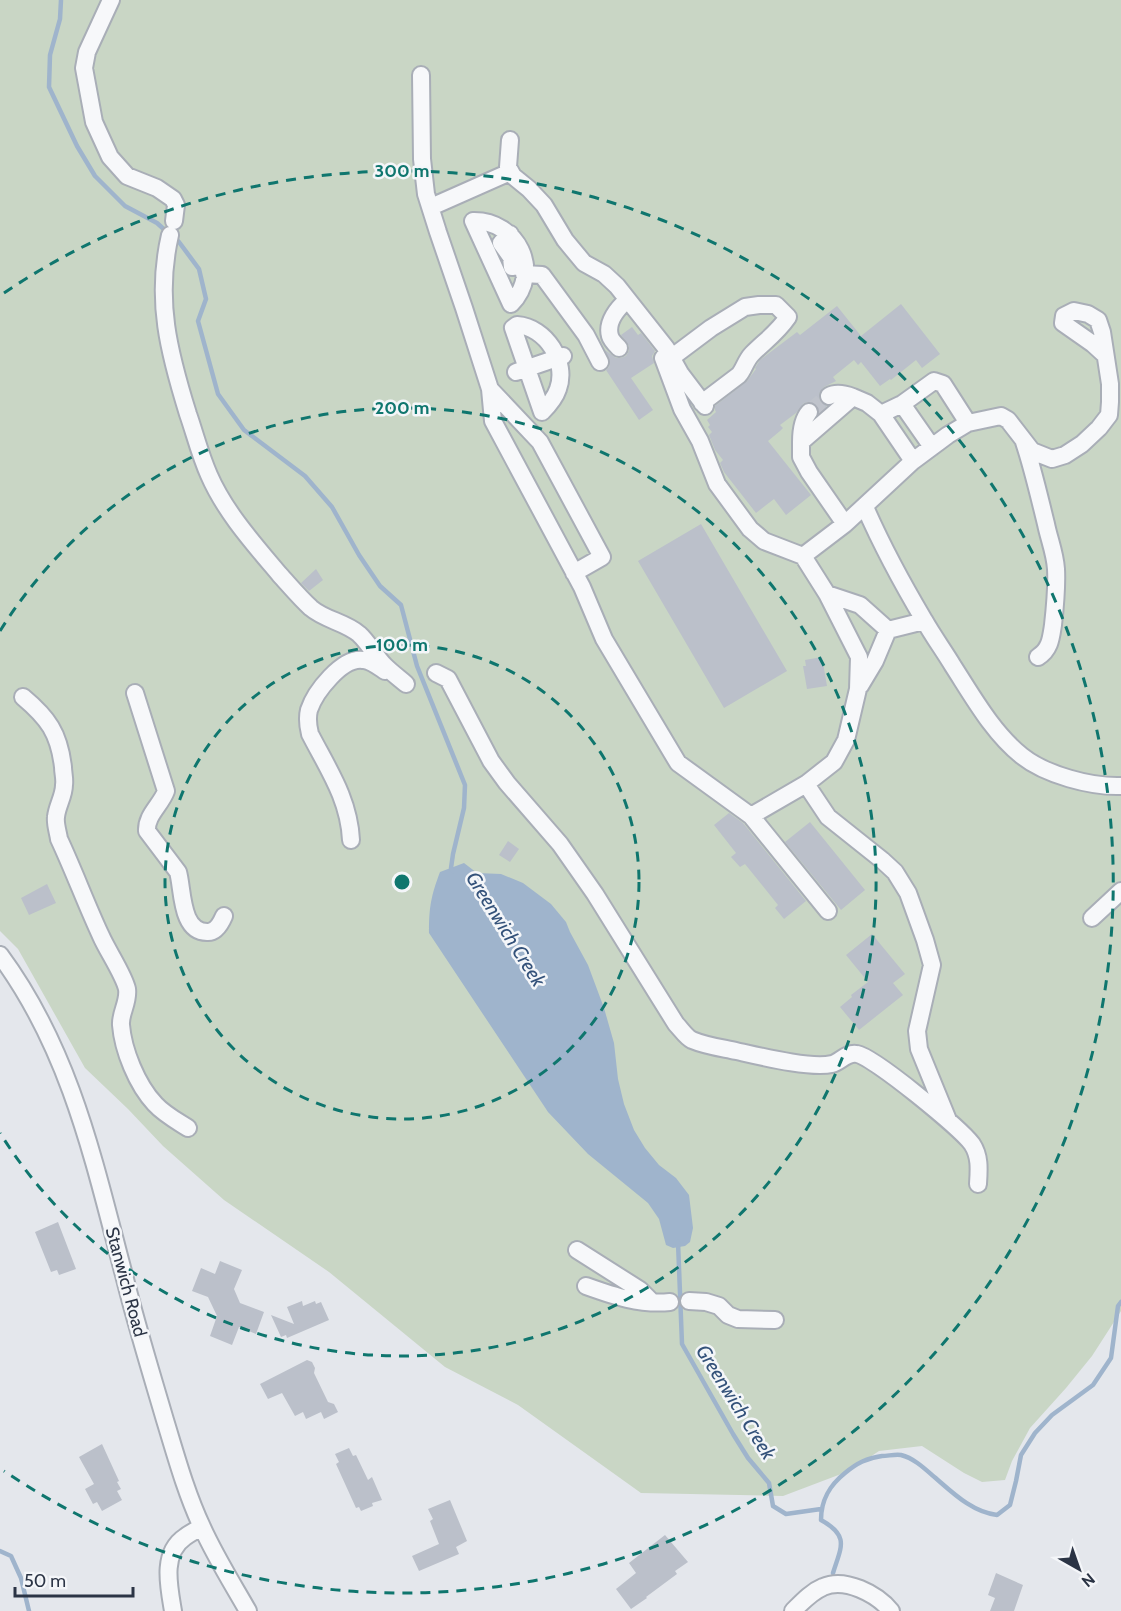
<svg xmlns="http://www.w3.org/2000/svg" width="1121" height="1611" font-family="Cabin,sans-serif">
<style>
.green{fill:#c9d6c5}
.water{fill:#9fb4cc}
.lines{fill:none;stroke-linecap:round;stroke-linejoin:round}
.stream{stroke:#9fb4cc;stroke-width:4.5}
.building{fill:#bbc0ca}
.minor-tunnel{stroke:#bfc3cb;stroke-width:16;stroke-dasharray:16 8;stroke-linecap:butt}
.minor-casing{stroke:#a9aeb7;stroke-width:20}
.minor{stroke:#f7f8fa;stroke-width:16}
.ring{fill:none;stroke:#0f766e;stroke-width:3;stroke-dasharray:10 8}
.labels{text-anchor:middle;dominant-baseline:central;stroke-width:5;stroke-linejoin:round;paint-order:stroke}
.street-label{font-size:18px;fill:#2b3445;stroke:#f4f6f9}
.water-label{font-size:20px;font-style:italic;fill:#34527a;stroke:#f4f6f9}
.centre{fill:#0f766e;stroke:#f4f6f9;stroke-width:3}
.ring-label{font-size:18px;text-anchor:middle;font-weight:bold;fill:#0f766e;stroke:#f4f6f9;stroke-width:5;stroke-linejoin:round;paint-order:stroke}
</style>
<rect width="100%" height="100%" fill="#e4e7ec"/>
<path class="green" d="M0,0h1121v1311l-29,45 -26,32 -36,40 -18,33 -7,19 -23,2 -18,-9 -42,-27 -43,5 -30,20 -66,25 -142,-3 -123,-88 -73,-38 -116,-95 -105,-72 -61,-54 -35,-37 -43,-41 -67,-119 -18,-18z"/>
<path class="water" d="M464,863l13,10 24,1 22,9 28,21 15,18 4,10 18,33 16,43 10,35 4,36 6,25 10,26 11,18 14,17 17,13 13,17 4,33 -3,14 -5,4 -12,2 -7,-3 -7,-26 -11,-16 -60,-49 -40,-42 -119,-179c0,-26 2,-37 11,-61z"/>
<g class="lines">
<path class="stream" d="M61,0l-1,19 -10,36 -1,32 28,59 18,30 30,30 32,17 10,9
M174,237l5,5 20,27 7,30 -8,22 20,73 26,36 61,46 27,31 27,48 21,31 21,19 16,61 48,119 -1,23 -11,46 -2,14 2,3
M678,1242l4,102 51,90 15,24 21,25 4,23 13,8 35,-5
M0,1551l11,5 10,22 8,33
M833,1573c8,-26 17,-37 -12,-53 0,-21 9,-35 24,-47 12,-10 22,-15 37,-17 6,0 13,-2 19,-1 12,3 22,12 31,20 19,16 39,37 65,40l13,-10 6,-24 5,-26 14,-22 17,-18 41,-30 18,-27 7,-52 3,-4"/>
</g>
<path class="building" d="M901,304l39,50 -18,14 -6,-8 -25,20 -1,-1 -10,7 -19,-24 -3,3 -4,-5 -21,17 3,4 -12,6 -5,7 1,7 7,5 -8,6 -1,-5 -3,-4 -5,-1 -6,1 -8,10 -16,12 3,3 -3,3 -12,10 43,54 -25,20 -12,-16 -18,14 -32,-41 -4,-9 3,-3 -8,-10 -6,-15 3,-3 -4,-5 2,-2 -3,-5 9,-8 -1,-2v-4l32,-25 9,-12 -1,-1 5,-8 37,-28 3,3 37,-29 24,30z
M632,327l6,8 3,-2 14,18 -3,5 2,7 -23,15 22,32 -14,10 -33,-50 3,-3 1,-5 -5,-12 11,8h5l5,-2 3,-5v-5l-8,-11z
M701,524l86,147 -63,37 -86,-147z
M316,569l7,11 -14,11 -8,-8z
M822,657l5,29 -20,3 -4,-23h3l-1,-6z
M729,813l14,10 63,78 -22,18 -9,-11 3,-3 -33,-41 -5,3 -9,-10 5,-4 -22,-28z
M810,822l55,68 -24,20 -56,-68z
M508,841l11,8 -9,13 -11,-7z
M47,884l9,19 -27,12 -8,-17z
M872,934l33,40 -12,9 10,12 -44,35 -19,-23 12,-10 -1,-2 17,-13 -22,-27z
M58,1222l18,47 -17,6 -2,-5 -6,2 -16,-40z
M220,1261l22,9 -8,19 6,14 24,9 -8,22 -17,-7 -7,18 -22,-9 7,-20 -9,-19 -16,-6 9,-23 14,6z
M302,1301l1,5 12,-5 1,3 5,-2 8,18 -42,18 -1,-3 -5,2 -10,-22 23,9 -7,-17z
M307,1360l5,2 3,6 -1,5 14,29 6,2 4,8 -14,7 -3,-7 -15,7 -3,-7 -8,4 -13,-23 -14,6 -8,-15z
M102,1444l17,37 -2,1 4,7 -4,2 5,9 -20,11 -5,-9 -4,2 -8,-15 9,-5 -15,-27z
M349,1448l4,8 3,-1 12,25 4,-3 10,23 -10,3 1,3 -12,5 -2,-4 -3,1 -20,-44 3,-2 -4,-8z
M450,1500l17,41 -11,6 3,7 -40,17 -7,-15 27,-12 -9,-23 3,-2 -5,-10z
M665,1535l23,27 -13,9 2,3 -31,23 1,1 -16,11 -15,-20 20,-16 -7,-10z
M996,1573l27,12 -9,26h-24l5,-13 -7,-3z"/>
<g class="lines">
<path class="minor-tunnel" d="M809,412l20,-16"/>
<defs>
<path id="minor" d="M111,0l-24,52 -3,16 10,54 16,35 17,19 30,12 16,11 3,6 -2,16
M421,75l1,84 4,35 12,38 26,76 26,81 3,32 89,166 22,52 74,124 73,53 77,95
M510,140l-2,27 5,9 16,13 15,16 21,35 19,23 20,11 13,12 49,62 14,25 25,33
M431,207l79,-35
M473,221c44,-1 70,50 38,83z
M510,234l-9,9 10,14 1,10 13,-2
M170,235c-15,65 -1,118 18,179 7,20 12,41 21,61 16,37 45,69 71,100 10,11 20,23 31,33 14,12 34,14 48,26 10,9 16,22 26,32 6,6 14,12 21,18
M524,274l18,1 44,60 14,27
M517,325c29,2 51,37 41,64 -3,9 -10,17 -16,23l-29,-84z
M619,348c-3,-3 -8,-8 -9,-12 -4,-14 8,-28 17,-36
M663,358l19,51 18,32 17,43 33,45 14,12 39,15
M671,358l40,-30 34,-21 14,-2h17l12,12c-11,16 -23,24 -36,37 -6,6 -8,15 -13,21l-37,28
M516,372l47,-16
M490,389l50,53 62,115 -28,16
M829,396c7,-4 16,-2 24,1
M902,404l30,43
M881,414l21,-10 32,-23 9,3 25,39
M801,442c0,-11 1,-22 8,-30
M1024,442c9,27 15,54 22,82 3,15 9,29 10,45 1,18 -1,38 -3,56 -2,13 -3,25 -15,32
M865,507c17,39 37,76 59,113 9,16 20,31 29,46 20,31 40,67 69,90 24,19 69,31 99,30
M845,524l-36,-52 -8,-15v-15l52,-45 14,6 14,11 32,47
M827,594l33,11 28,25
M888,630l36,-9
M436,673l12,6 43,82 16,22 53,61 35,50 81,130c5,5 10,13 16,16 14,6 30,8 44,11 23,5 74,18 96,13 8,-2 15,-12 25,-10 17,3 103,74 115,90 8,12 7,25 6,40
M860,686l15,-25 13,-31
M135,693l31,98c-5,14 -20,24 -19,40l31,41c5,16 2,61 30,60 8,0 13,-9 16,-16
M23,697c25,21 36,36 40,70 0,6 2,12 1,18 0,11 -7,21 -8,32 -1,7 2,15 3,22 15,32 27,65 42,97 6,14 23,39 26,53 2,13 -7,24 -6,36 2,25 16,60 34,79 9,10 22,17 33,24
M806,784l22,33 54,43 13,12 13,21 17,47 7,25 -15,66 2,18 29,71
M751,816l55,-32 28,-22 12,-22 12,-51 1,-32 -32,-63 -24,-38 42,-32 68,-63 35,-26 20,-12 33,-7 7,4 24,31 20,8 13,-4 17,-11 17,-16 10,-13 1,-13v-18l-8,-52 -4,-12 -10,-6 -14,-3 -10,5 -1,7 30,21 12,11
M351,840c-2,-41 -23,-71 -41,-106 -2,-8 -3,-16 -1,-24 6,-18 33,-53 54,-50 7,0 16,7 22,11
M1092,918l29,-27
M0,955c71,96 94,207 124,320 12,49 27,97 41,145 11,36 21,73 37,107 13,29 30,56 46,84
M577,1250l63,40 12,12
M586,1286c28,10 54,19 84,16
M689,1301l17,1 13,4 9,9 10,4 37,1
M173,1611c-4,-24 -12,-58 12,-74 5,-4 11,-7 17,-10
M793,1611c9,-9 18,-19 30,-24 22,-10 54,7 68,24"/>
</defs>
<use href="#minor" class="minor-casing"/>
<use href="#minor" class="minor"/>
</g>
<g class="ring">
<circle cx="402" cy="882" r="237"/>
<path d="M0 631A474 474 0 1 1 0 1133"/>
<path d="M4 293A711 711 0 1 1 4 1471"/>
</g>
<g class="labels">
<g class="street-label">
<text transform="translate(126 1282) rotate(75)">Stanwich Road</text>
</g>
<g class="water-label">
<text transform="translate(506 929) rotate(58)">Greenwich Creek</text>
<text transform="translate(736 1402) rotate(58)">Greenwich Creek</text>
</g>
</g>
<circle cx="402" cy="882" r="9" class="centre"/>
<g class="ring-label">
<text x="402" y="177">300 m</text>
<text x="402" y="414">200 m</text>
<text x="402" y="651">100 m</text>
</g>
<g transform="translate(1079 1569) rotate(140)" stroke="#f4f6f9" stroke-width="4.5" paint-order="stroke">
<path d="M0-4.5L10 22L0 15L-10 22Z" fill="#2b3445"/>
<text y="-9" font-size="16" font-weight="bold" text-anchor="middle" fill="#2b3445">N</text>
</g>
<path d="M15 1587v9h118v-9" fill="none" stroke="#2b3445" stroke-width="3"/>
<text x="24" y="1587" font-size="18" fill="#2b3445" stroke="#f4f6f9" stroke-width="4.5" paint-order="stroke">50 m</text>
</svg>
